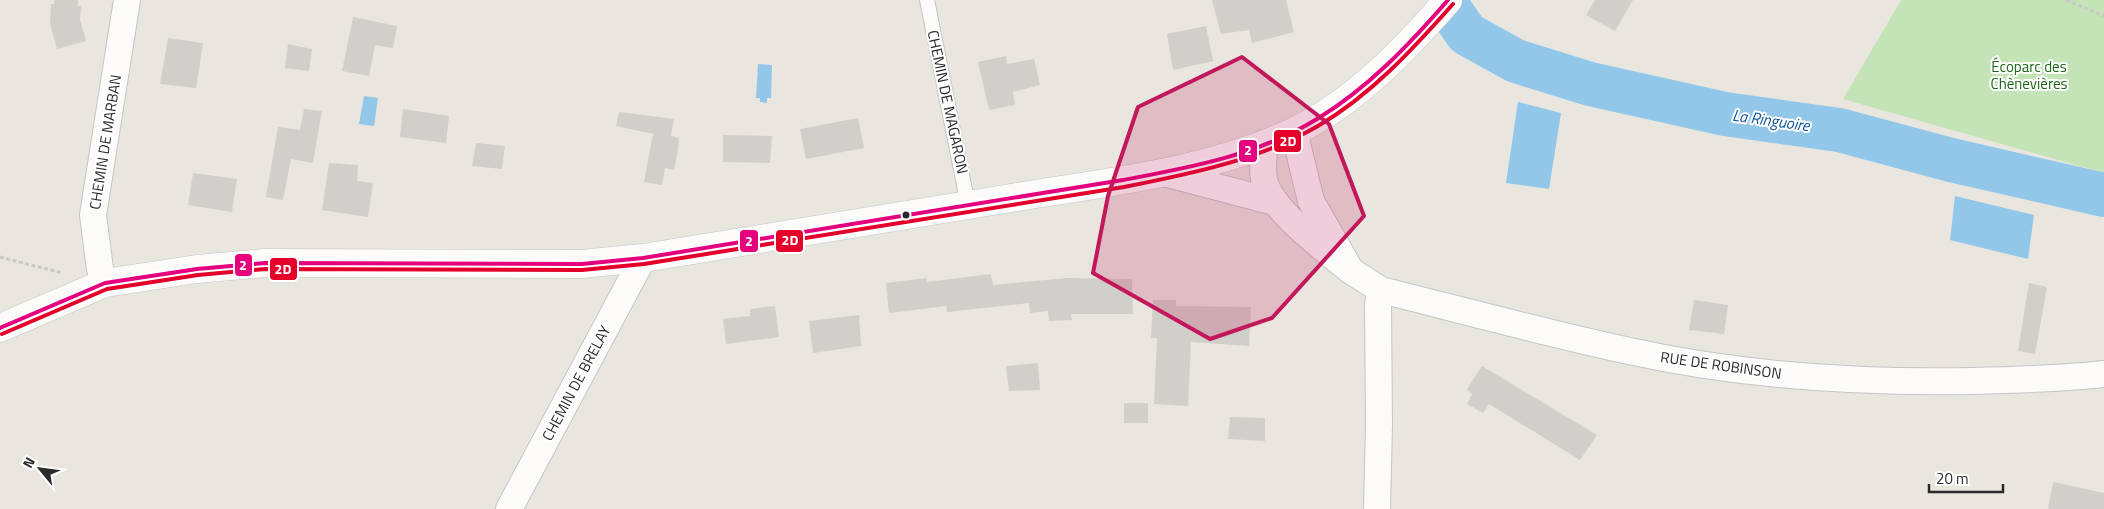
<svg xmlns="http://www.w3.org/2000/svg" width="2104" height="509" font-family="'Titillium Web',sans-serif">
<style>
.green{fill:#c4e4b7}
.water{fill:#93c7ea}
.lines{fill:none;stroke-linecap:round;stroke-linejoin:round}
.river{stroke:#93c7ea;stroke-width:44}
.building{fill:#d1cfca}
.service-casing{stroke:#c6c5c5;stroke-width:16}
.minor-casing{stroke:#c6c5c5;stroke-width:28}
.secondary-casing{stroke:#c6c5c5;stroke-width:29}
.path{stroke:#c8c8c7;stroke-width:3;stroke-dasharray:4 2.5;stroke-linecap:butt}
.service{stroke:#fcfbfa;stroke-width:14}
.minor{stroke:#fcfbfa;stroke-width:26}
.secondary{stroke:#fcfbfa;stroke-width:28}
.bus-1-casing{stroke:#fff;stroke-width:8}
.bus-2-casing{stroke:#fff;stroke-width:8}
.bus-1{stroke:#e5007d;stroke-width:4}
.bus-2{stroke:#e4002b;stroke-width:4}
.marked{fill:#c2185b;fill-opacity:0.2;stroke:#c2185b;stroke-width:4;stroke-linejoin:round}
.bus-dot{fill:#2a2a2a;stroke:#fff;stroke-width:2}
.labels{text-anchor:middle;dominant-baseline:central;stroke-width:4;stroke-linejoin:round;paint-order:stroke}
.park-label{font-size:15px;fill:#1f671a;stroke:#fff}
.street-label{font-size:15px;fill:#2a2a2a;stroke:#fff}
.water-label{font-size:16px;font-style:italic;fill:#0d569a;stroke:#fff}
.line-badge{stroke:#fff;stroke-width:2}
.badge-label{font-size:14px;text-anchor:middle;font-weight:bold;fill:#fff}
</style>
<rect width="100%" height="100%" fill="#e8e6df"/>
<path class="green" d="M1901,0h203v173l-261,-74z"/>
<path class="water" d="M758,64l14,1 -1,33h-4v5l-7,-1v-4h-4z
M364,96l14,2 -4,28 -15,-2z
M1518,102l43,11 -12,76 -43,-6z
M1955,196l79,19 -6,44 -78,-19z"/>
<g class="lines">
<path class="river" d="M1453,14l14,20 49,27 74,23 135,30 114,16 112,30 153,35"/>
</g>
<path class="building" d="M54,0h24v6h3l-1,14 6,21 -29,8 -7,-25 1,-20h3z
M1212,0h74l8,32 -42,11 -3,-13 -28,4z
M1595,0h38l-18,31 -29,-16z
M353,17l44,9 -4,22 -18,-3 -6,31 -27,-5z
M1206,26l7,35 -40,9 -6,-36z
M168,38l35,5 -7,45 -36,-4z
M288,44l24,5 -3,22 -24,-3z
M1006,56l1,8 27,-5 6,26 -27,7 2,13 -26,5 -11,-48z
M304,109l18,2 -9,52 -22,-4 -8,41 -17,-3 12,-70 22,3z
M403,109l46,7 -3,27 -46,-6z
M619,112l55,7 -3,17 8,2 -1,11 -4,21 -9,-2 -3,17 -18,-3 9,-48 -37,-8z
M858,118l6,30 -58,11 -6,-30z
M723,135l49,1 -2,27 -47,-1z
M476,143l29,3 -3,23 -30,-3z
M329,163l29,2 -1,16 16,2 -5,34 -46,-7z
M193,173l44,6 -5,33 -44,-7z
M991,274l2,11 74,-7 65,1 1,35h-62l1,6 -23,1 -1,-10 -18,2 -1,-10 -82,9 -1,-6 -57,7 -3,-30 41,-5v4z
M2029,283l18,4 -12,67 -17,-3z
M1153,300h23v6l75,1 -2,39 -58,-4 -3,64 -34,-2 3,-66h-6z
M1694,300l34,5 -4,29 -35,-4z
M775,306l4,31 -53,7 -3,-25 27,-3v-7z
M859,315l2,31 -48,7 -4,-32z
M1038,363l2,27 -31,1 -3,-25z
M1482,366l115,69 -17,25 -91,-56 -6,9 -16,-9 5,-10 -5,-5z
M1124,403h24v20h-24z
M1230,417l35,1v23l-37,-2z
M2053,482l51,11v16h-56z"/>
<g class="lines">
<defs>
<path id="service" d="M927,0l41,205"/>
<path id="minor" d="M1264,143c0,11 -2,25 0,36 6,31 63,72 87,92l-40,-70 -17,-70
M1164,173l110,29
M1351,271l30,19c84,21 168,44 253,62 111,24 226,31 338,29 45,-1 88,-2 132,-7
M105,283l-5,-14 -7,-54 34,-215
M509,509l134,-251
M1377,509l2,-84 -1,-121 3,-14"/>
<path id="secondary" d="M0,328l105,-45 92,-14 68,-6 317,1 61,-6c125,-20 250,-41 374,-61 93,-15 190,-25 276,-65 61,-29 111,-81 155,-132"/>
</defs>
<use href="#service" class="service-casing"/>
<use href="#minor" class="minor-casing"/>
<use href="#secondary" class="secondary-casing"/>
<path class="path" d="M2066,0l38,16
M0,257l62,16"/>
<use href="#service" class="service"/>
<use href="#minor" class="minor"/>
<use href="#secondary" class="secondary"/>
<defs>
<path id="bus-1" d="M0,328l105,-45 92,-14 68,-6 317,1 61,-6 480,-78c65,-12 136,-25 194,-61 51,-31 92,-74 131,-119"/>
<path id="bus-2" d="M2,334l105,-45 91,-14 67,-6 317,1 62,-6 480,-77c66,-13 135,-27 194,-61 53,-31 95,-77 135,-122"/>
</defs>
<use href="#bus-1" class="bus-1-casing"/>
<use href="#bus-2" class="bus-2-casing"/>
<use href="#bus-1" class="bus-1"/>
<use href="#bus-2" class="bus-2"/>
</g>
<path class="marked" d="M1242,57l87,67 35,92 -92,102 -62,21 -117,-66 15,-77 30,-89z"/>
<circle class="bus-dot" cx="906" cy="215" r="4.5"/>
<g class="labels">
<g class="park-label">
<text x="2029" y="66">Écoparc des<tspan x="2029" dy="17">Chènevières</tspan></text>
</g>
<g class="street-label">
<text transform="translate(948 102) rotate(78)">CHEMIN DE MAGARON</text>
<text transform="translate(105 142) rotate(-81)">CHEMIN DE MARBAN</text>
<text transform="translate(1721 365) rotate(8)">RUE DE ROBINSON</text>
<text transform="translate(576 383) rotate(-62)">CHEMIN DE BRELAY</text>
</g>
<g class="water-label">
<text transform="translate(1771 120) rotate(8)">La Ringuoire</text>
</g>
</g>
<g class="line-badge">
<rect x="1273" y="129" width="29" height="24" rx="5" fill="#e4002b"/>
<rect x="1238" y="139" width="20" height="24" rx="5" fill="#e5007d"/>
<rect x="775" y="229" width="29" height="24" rx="5" fill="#e4002b"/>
<rect x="739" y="229" width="20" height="24" rx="5" fill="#e5007d"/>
<rect x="234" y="253" width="19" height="24" rx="5" fill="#e5007d"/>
<rect x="269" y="257" width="29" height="24" rx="5" fill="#e4002b"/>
</g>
<g class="badge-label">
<text x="1288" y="146">2D</text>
<text x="1248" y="155">2</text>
<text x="790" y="245">2D</text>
<text x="749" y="246">2</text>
<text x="243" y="270">2</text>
<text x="283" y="274">2D</text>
</g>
<g transform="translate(40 469) rotate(299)" stroke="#ffffff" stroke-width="4" paint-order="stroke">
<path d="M0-4L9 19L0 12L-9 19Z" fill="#2a2a2a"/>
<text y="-8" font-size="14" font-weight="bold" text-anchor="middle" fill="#2a2a2a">N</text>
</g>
<path d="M1929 484v8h74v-8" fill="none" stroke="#2a2a2a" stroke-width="2.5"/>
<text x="1936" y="484" font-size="15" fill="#2a2a2a" stroke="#ffffff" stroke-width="4" paint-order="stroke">20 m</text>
</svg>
